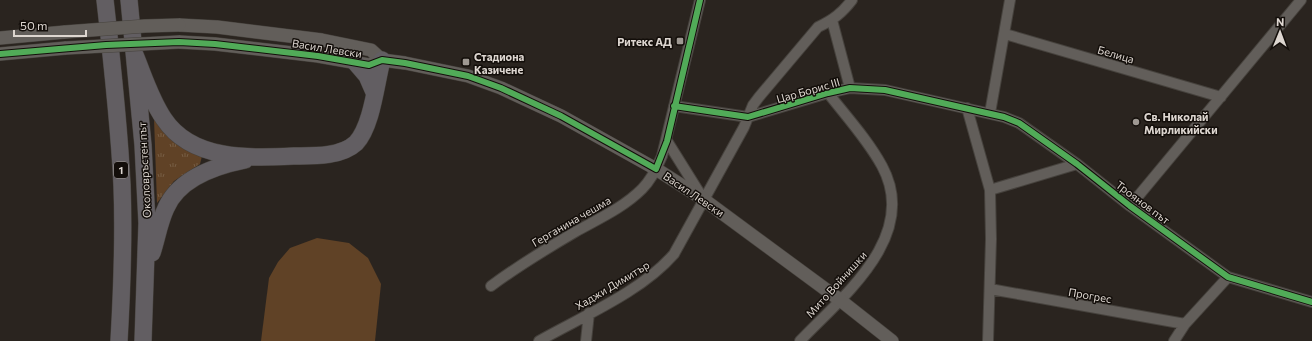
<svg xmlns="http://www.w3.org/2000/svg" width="1312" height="341" font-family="Commissioner,sans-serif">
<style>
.grass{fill:url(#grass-tufts)}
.park{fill:#604226}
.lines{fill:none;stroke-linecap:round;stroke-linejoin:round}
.minor-casing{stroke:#46423d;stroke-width:12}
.tertiary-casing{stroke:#46423d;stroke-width:14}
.trunk-casing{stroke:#46423d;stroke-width:18}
.minor{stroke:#625e5a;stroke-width:10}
.tertiary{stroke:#625e5a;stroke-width:13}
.trunk{stroke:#625e62;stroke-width:17}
.tertiary-bridge-casing{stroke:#46423d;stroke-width:14;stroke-linecap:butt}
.tertiary-bridge{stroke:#625e5a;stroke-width:13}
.cycleway-casing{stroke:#130e0a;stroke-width:8}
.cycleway{stroke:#51ab58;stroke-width:6}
.poi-dot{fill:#9e9892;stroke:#130e0a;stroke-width:1.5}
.labels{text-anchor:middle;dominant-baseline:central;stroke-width:3;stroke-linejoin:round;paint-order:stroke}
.shield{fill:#130e0a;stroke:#a09a95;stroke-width:1}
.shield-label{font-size:10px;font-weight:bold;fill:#ddd6d0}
.poi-label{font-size:11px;font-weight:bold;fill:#ddd6d0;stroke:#130e0a;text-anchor:start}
.street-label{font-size:11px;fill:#ddd6d0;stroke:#130e0a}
</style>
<defs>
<pattern id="grass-tufts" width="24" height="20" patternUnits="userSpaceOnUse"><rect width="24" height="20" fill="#604226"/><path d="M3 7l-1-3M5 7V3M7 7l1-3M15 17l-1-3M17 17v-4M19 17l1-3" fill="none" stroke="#765d44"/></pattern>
</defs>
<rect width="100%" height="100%" fill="#2a241f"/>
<path class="grass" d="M154,118l48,38 -2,8 -26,17 -17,22z"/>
<path class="park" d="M317,238l32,5 19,15 13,26 -6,57h-114l8,-63 9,-16 12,-14z"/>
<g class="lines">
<defs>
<path id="minor" d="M832,20l18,68
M1005,34l216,63
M674,106l74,11 80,-24 22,-5 35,2 119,27 15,6 58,41 53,42 98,71 84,25
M967,108l23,82 1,49 -3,102
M990,113l20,-113
M667,141l35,56
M990,190l87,-26
M1130,206l171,-206
M491,286c27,-20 55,-37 84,-54 23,-13 48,-24 67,-43 9,-9 15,-21 20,-33l38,-156
M990,289l195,35
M539,341c44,-25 102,-49 135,-87l70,-127 9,-22 6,-8 59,-70c15,-7 24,-14 34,-27
M586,341l3,-28
M800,341c43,-45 120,-105 82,-175 -14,-26 -36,-50 -54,-73
M1174,341l11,-17 43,-47"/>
<path id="tertiary" d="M179,25l38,2 105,13 49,10 11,10
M0,38l65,-6
M179,42l36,2 103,12 51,9 13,-5 23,3 63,13 33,12 60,28 95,53 47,30 137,101 52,41
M0,54l66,-6"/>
<path id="trunk" d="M105,0c7,61 14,123 17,185 2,52 0,104 -3,156
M129,0l14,145 4,78 -4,118
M135,55c9,22 16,45 29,64 28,42 86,39 131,37 18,0 46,1 61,-13 16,-17 20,-60 26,-83
M355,62l12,14 7,16
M152,253c5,-15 7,-30 14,-45 13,-30 49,-42 79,-48"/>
</defs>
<use href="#minor" class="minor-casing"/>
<use href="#tertiary" class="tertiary-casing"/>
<use href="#trunk" class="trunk-casing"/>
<use href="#minor" class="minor"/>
<use href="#tertiary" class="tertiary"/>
<use href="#trunk" class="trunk"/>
<defs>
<path id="tertiary-bridge" d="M65,32l80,-6 34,-1
M66,48l113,-6"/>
</defs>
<use href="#tertiary-bridge" class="tertiary-bridge-casing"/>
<use href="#tertiary-bridge" class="tertiary-bridge"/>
<defs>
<path id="cycleway" d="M0,54l106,-9 73,-3 36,2 103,12 51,9 13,-5 23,3 63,13 33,12 60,28 95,53 11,-28 33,-141
M674,106l74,11 80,-24 22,-5 35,2 119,27 15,6 58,41 53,42 98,71 84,25"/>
</defs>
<use href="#cycleway" class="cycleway-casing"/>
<use href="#cycleway" class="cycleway"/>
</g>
<g class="poi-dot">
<rect x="676" y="37" width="8" height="8" rx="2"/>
<rect x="462" y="58" width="8" height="8" rx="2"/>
<circle cx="1136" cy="122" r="4"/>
</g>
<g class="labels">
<rect class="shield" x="114" y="162" width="14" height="16" rx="3"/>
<g class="shield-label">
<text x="121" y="170">1</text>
</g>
<g class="poi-label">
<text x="672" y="41" text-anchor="end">Ритекс АД</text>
<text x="474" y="56">Стадиона<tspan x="474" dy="13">Казичене</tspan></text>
<text x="1144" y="116">Св. Николай<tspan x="1144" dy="13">Мирликийски</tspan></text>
</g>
<g class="street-label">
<text transform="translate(327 48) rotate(9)">Васил Левски</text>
<text transform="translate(1116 54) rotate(16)">Белица</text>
<text transform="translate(808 90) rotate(-16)">Цар Борис III</text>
<text transform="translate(144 170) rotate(-93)">Околовръстен път</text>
<text transform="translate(694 194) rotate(34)">Васил Левски</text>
<text transform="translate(1143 202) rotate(37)">Троянов път</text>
<text transform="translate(571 221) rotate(-30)">Герганина чешма</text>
<text transform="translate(836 284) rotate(-48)">Мито Войнишки</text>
<text transform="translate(612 285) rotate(-31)">Хаджи Димитър</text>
<text transform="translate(1090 295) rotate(10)">Прогрес</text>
</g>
</g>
<g transform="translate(1280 32) rotate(1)" stroke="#130e0a" stroke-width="3" paint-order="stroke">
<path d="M0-3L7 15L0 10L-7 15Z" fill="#ddd6d0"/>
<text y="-6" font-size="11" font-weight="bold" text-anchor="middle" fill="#ddd6d0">N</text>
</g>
<path d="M14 30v6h72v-6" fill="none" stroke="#ddd6d0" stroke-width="2"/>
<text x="20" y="30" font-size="12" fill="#ddd6d0" stroke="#130e0a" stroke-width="3" paint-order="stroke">50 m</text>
</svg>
